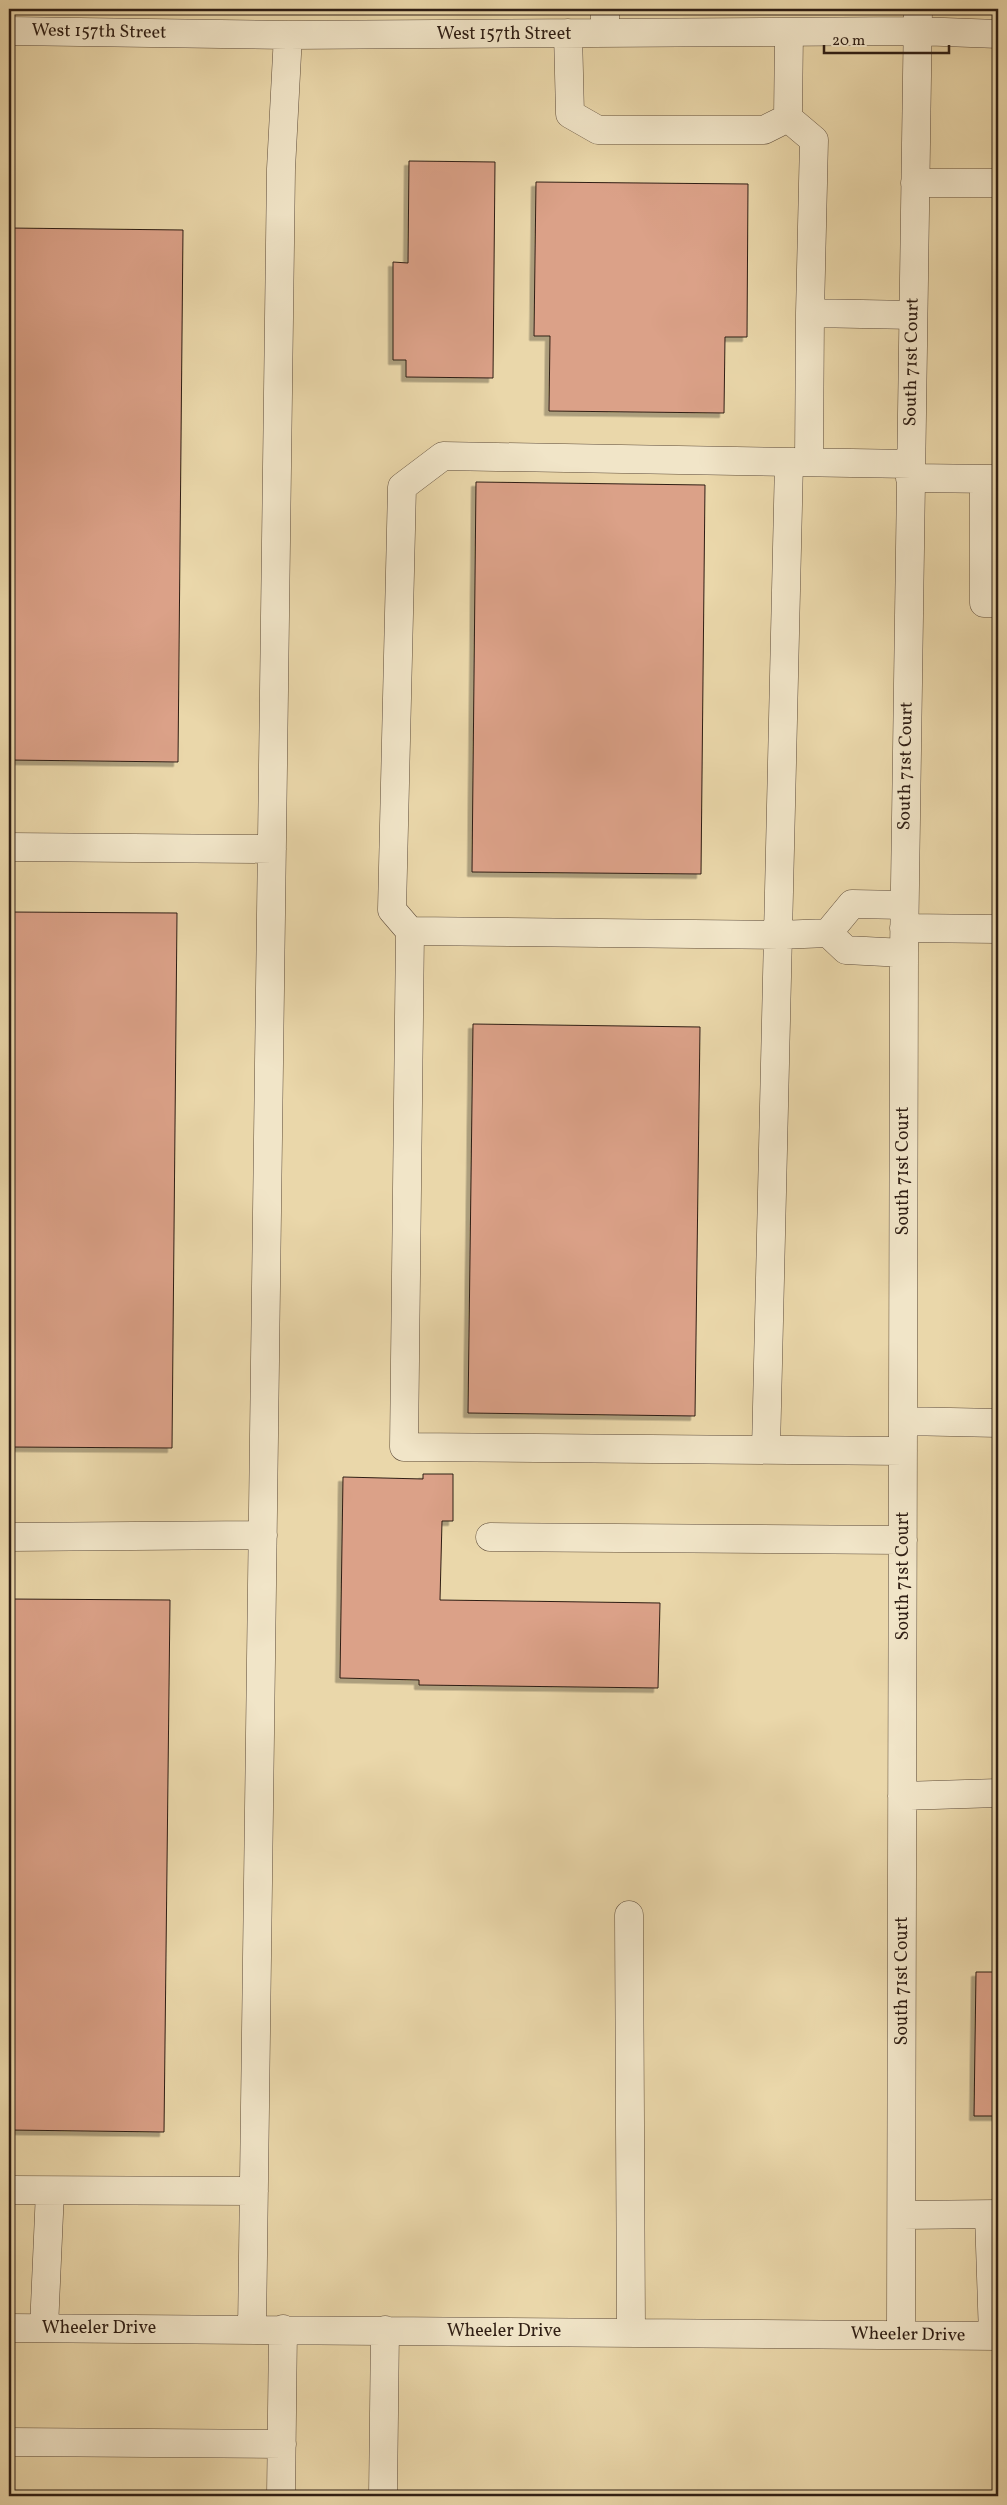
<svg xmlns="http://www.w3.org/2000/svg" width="1007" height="2505" font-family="Vollkorn,serif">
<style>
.building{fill:#dba188;stroke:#2f1e14;filter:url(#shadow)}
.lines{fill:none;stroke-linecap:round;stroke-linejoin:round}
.minor-casing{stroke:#5e4c3a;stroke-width:29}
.minor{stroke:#f1e5c8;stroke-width:28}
.labels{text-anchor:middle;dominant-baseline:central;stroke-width:5;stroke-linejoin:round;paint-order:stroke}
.street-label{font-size:18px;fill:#2f1e14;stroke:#f1e5c8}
</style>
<defs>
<filter id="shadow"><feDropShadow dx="-4.5" dy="4.5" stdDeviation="0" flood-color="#0004"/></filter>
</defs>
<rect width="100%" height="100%" fill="#ead7aa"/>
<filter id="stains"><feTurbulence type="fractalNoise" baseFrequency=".004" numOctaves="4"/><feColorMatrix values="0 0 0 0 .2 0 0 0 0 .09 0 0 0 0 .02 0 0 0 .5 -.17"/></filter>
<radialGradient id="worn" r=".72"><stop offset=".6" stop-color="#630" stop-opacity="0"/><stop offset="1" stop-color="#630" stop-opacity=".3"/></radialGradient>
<path class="building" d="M409,161l86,1 -2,216 -87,-1v-17h-13v-98l15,1z
M536,182l212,2 -1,153h-22l-1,76 -175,-2 1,-75h-16z
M9,228l174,2 -5,532 -169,-2z
M476,482l229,3 -4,389 -229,-2z
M9,912l168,1 -5,535 -163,-1z
M473,1024l227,3 -5,389 -227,-3z
M423,1474h30v47h-11l-2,79 220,3 -2,85 -239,-3v-5l-79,-2 3,-201 80,2z
M9,1599l161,1 -6,532 -155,-2z
M976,1972h22v144h-24z"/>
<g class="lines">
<defs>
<path id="minor" d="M9,31l279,4 629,-4 81,3
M568,33l2,81 28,16h166l24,-12 1,-86
M605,33v-24
M788,118l26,22 -4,173 103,2
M915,183h83
M809,462l1,-149
M910,478l88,1
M984,479v124h14
M9,847l263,2
M904,928l94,1
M410,931l-18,-21 10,-423 41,-31 468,8
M828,933l24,-29 52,1
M903,1421l95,2
M766,1450l23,-988
M903,1451l-499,-4 6,-516 369,4 49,-2 18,17 58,3
M9,1537l254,-2
M490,1537l413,3
M902,1796l96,-3
M629,1915l2,417
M9,2190l245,1
M902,2215l96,-1
M989,2215l4,121
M9,2328l989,8
M44,2328l6,-137
M252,2330l29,-2161 7,-134
M901,2334l3,-1381 14,-944
M9,2442l273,2
M281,2496l2,-167
M383,2496l2,-166"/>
</defs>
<use href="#minor" class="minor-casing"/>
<use href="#minor" class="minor"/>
</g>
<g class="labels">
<g class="street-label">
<text transform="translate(99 32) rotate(1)">West 157th Street</text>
<text x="504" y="34">West 157th Street</text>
<text transform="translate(912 362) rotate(-89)">South 71st Court</text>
<text transform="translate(906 766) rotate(-89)">South 71st Court</text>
<text transform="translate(903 1171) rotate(-90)">South 71st Court</text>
<text transform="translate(903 1576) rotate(-90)">South 71st Court</text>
<text transform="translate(902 1981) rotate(-90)">South 71st Court</text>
<text x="99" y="2328">Wheeler Drive</text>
<text x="504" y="2331">Wheeler Drive</text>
<text transform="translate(908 2335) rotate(1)">Wheeler Drive</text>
</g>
</g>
<rect width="1007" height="2505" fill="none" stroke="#ead7aa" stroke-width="30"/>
<rect x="10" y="10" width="987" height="2485" fill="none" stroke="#2f1e14" stroke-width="2.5"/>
<rect x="15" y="15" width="977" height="2475" fill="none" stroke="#2f1e14"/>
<path d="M824 45v8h125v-8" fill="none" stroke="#2f1e14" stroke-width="2.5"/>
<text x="832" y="45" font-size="15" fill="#2f1e14" stroke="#f1e5c8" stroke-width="4" paint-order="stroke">20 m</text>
<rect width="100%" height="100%" filter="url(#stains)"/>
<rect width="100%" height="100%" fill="url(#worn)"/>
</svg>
